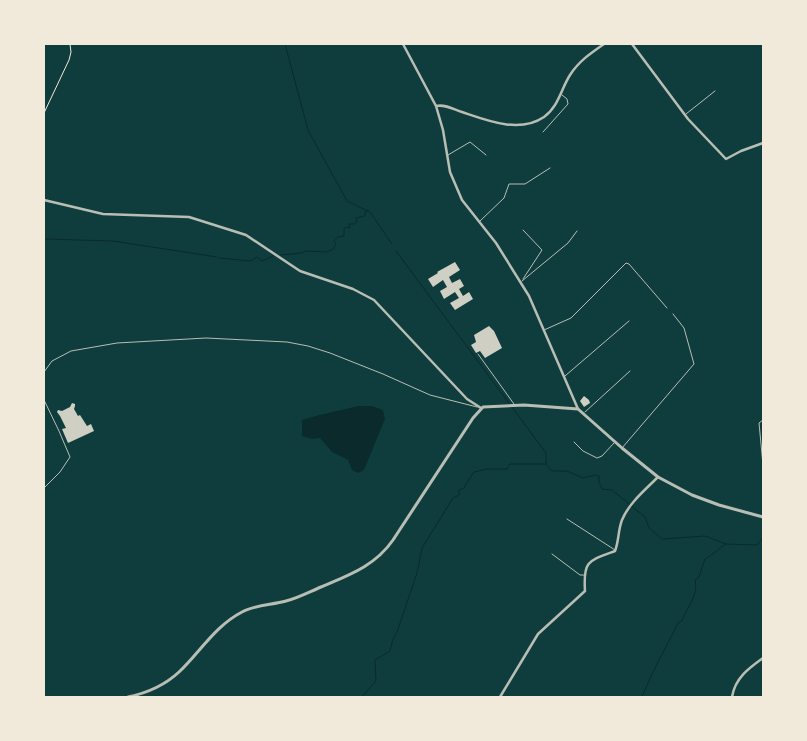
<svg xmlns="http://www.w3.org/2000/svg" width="807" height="741" font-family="'Archivo Narrow',sans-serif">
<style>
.water{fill:#0a2a2b}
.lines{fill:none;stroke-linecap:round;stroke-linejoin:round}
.stream{stroke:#0a2a2b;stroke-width:1}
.building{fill:#cfcfc3}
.path{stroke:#f1e9da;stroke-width:1}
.service{stroke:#b8beb3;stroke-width:1}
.minor{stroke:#b8beb3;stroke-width:2.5}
.tertiary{stroke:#b8beb3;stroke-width:3}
</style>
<rect width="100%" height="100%" fill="#0f3d3e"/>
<path class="water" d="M358,406h14l11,4 2,9 -21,51 -6,3 -6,-3 -4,-10 -16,-8 -12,-14 -8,1 -10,-3v-16c18,-6 37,-9 56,-14z"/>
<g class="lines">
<path class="stream" d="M285,44l23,86 39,71 23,11 22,32
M44,239l69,2 104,16
M396,251l150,202v11l6,7h15l16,7 12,-3 4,1v6l3,7 10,1 16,13 17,14 4,11 13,11 43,-3 21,8 31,1 6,-7
M281,255l20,-2 6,-2 19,1 6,-2 4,-5 -2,-4 4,-4 6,-1v-7l2,-2 4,1 -1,-4h5l3,-2 -1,-4 9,-2v-4l3,-1
M219,258l32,3 6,-4 5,4 11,-5
M362,697l14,-16 -1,-21 15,-9 3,-12 4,-7 20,-59 5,-25 31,-50 6,-3v-5l5,-2 2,-4 8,-12 13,-3h20l3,-5h36
M642,697c10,-26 24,-49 36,-74l4,-2c4,-13 17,-25 13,-41l4,-3 6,-18c8,-4 12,-10 21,-15"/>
</g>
<path class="building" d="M455,262l5,8 -11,7 3,6 8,-4 4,7 -5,3 4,7 6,-4 4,7 -18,11 -5,-7 9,-5 -4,-6 -11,7 -4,-8 7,-4 -4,-7 -10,7 -5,-8 10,-6 -1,-1z
M489,326l5,5 8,17 -17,10 -5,-7 -4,2 -5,-8 5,-3 -2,-7z
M584,396l5,4 1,3 -6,4 -4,-6z
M72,403l3,1v2l-1,3 4,7 2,-1 7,11 4,-2 3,7 -26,12 -6,-14 4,-1 -6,-12 -3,-4 1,-2 4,1 8,-4z"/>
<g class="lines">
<path class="path" d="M44,113l25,-53 2,-8 -1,-8"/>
<path class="service" d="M686,114l29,-23
M543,132l25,-28 -1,-5 -5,-4
M448,155l22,-13 16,13
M480,221l24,-23 5,-14h16l25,-16
M523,279l19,-29 -19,-20
M522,281l46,-38 9,-12
M544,330l27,-12 55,-55 3,1 38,44
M478,354l36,50
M44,372l8,-11 19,-10 46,-8 89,-5 81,4 21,4 22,7 53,21 47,21 47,12
M565,376l64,-55
M44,400l15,31 11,26 -10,15 -16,16
M585,412l45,-41
M763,420l-4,3 4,42
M574,442l9,9 14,7 5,-2 12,-13
M622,448l72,-84 -10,-36 -11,-14
M567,519l48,31
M552,554l28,21h4"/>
<path class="minor" d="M403,44l33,62 7,24 7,42 12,28 34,43 33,53 49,113
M632,44l56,75 38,40 15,-8 22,-8
M436,106c9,-2 17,3 26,6 24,8 57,22 82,5 15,-11 17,-28 26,-42 9,-14 21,-22 34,-31
M44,200l59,14 86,3 57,18 54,36 53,18 21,11 93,99 14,9
M500,697l38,-63 47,-43c-2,-30 3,-30 30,-40 4,-10 3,-21 7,-31 7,-17 23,-30 36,-43
M732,697c3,-19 17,-29 31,-39"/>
<path class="tertiary" d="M128,697c19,-4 36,-11 51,-25 21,-20 36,-46 63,-60 13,-7 29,-7 44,-11 12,-3 23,-9 35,-14 28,-12 54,-21 72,-47l80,-122 10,-11 41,-2 54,4 44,39 36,29 34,18 27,10 44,12"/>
</g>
<rect width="807" height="741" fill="none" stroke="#f1e9da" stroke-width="90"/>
</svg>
